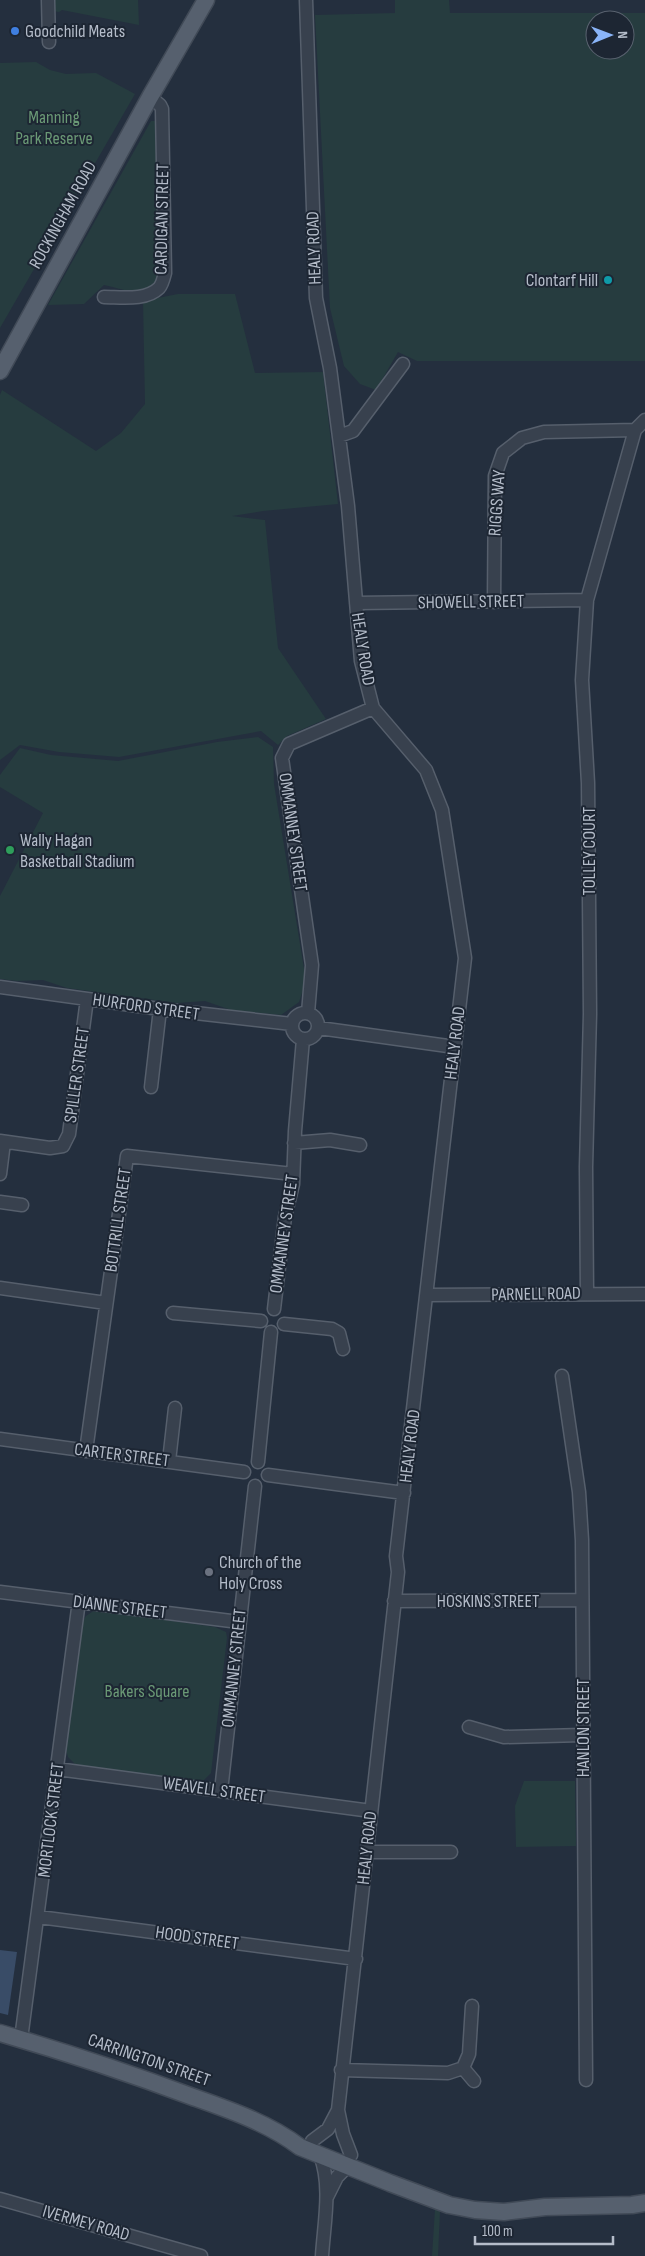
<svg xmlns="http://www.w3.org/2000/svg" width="645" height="2256" font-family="'Sofia Sans Condensed',sans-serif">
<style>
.green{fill:#263c3f;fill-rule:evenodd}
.water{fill:#394c67}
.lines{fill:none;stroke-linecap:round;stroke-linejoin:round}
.minor-casing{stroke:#565f6c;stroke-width:15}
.major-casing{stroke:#414a57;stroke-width:19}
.minor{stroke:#38414e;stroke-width:12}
.major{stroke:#56606e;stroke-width:16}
.shop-dot{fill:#3f7fe0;stroke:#1d2633;stroke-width:2}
.culture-dot{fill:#0f9aa8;stroke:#1d2633;stroke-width:2}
.leisure-dot{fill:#2e9e5b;stroke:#1d2633;stroke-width:2}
.worship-dot{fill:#6b7280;stroke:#1d2633;stroke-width:2}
.labels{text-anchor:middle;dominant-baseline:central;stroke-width:4;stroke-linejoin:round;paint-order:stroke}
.poi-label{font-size:18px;fill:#b4bcc9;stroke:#1d2633;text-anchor:start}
.park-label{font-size:18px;fill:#6b9a76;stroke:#1d2633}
.street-label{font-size:18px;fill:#b4bcc9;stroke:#1d2633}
</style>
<rect width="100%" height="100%" fill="#242f3e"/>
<path class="green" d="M53,0h85l1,25 -77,-15 -3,2 -6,-1z
M395,0h54l1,13h195v348h-228l-19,-9 -22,38 -16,-6 -16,-18 -14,-58 -15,-293 80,-2zM595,20h30v30h-30z
M36,62l14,8 16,4 30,-1 39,21 -135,234v-265z
M151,121h6l3,151c-11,30 -32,18 -56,13l-20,19 -36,1z
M178,294h57l20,79 68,-1 15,132 -75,7 -31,5 33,4 13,128 48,71 -39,17 -9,9 -17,-14 -142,26 -60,-5 -39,-7 -20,15v-365l2,-5 94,61 25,-18 24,-29 -2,-103z
M258,737l15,10 1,37 32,197 -7,21 -18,13 -50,-5 -26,-9 -28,2 -110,-15 -24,-8 -26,1 -17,-2v-83l43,-83 -43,-26v-12l20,-27 31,7 67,6 99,-19z
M95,1610l120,17 11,5 1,6 -16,135 -9,9 -126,-17 -8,-8 -2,-7 17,-129 3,-5z
M524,1781h51l1,65 -60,1 -1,-41z
M435,2209l5,2 -2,45h-6z"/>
<path class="water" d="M0,1950l17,2 -9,63 -8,-2z"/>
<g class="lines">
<defs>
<path id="minor" d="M48,0l1,42
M306,0l10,298 14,70 18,138 13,155 12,47 53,62 16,40 23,148 -69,598 2,16 -60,538 5,24 8,21
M104,297c17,0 42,4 55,-9 3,-3 5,-11 6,-15l-3,-164 -2,-4 -10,-8
M339,436l14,-5 50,-67
M494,602l1,-126 8,-23 19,-15 22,-6 91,-2
M356,603l231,-3
M0,987l160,22 132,15
M292 1026a13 13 0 1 1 26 0a13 13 0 1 1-26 0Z
M308,1013l4,-48 -30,-207 7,-14 84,-36
M319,1028l136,19
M151,1087l9,-78
M0,1141l50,7 13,-2 6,-12 18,-135
M294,1143l36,-3 30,5
M0,1174l4,-32
M0,1202l22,3
M0,1288l106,15
M587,1294l-1,-127 4,-153 -2,-231 -6,-103 5,-80 48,-170 10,-10
M427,1295l218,-1
M274,1309l11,-92 8,-33 2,-53 8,-92
M173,1313l88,8
M284,1324l48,5 7,4 4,16
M562,1376l17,116 3,48 4,540
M0,1439l244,33
M86,1451l41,-295 166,18
M169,1461l6,-53
M258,1462l13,-130
M268,1475l136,18
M0,1592l239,30
M394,1601l188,-1
M469,1727l35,10 78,-2
M57,1769l314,42
M221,1791l34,-305
M367,1852h84
M39,1917l317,42
M21,2039l58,-438
M463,2068l11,13
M341,2070l107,3 15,-5 6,-14 3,-48
M312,2141l16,-12 10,-19
M320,2155c12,31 4,68 2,101
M327,2197l10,-20 11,-11
M0,2199l201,57"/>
<path id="major" d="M0,371l150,-274 56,-97
M0,2033c65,19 129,40 193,64 37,13 75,26 107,50l90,36 59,22 26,5 29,2 41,-5 87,-2 13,-2"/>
</defs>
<use href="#minor" class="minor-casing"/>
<use href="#major" class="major-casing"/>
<use href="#minor" class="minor"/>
<use href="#major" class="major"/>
</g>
<circle class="shop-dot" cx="15" cy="31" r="5"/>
<circle class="culture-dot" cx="608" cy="280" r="5"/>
<circle class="leisure-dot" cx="10" cy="850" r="5"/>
<circle class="worship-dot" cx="209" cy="1572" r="5"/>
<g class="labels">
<g class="poi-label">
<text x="25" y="31">Goodchild Meats</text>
<text x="598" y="280" text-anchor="end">Clontarf Hill</text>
<text x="20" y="840">Wally Hagan<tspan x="20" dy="21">Basketball Stadium</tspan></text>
<text x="219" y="1562">Church of the<tspan x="219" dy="21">Holy Cross</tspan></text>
</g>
<g class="park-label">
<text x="54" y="117">Manning<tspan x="54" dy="21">Park Reserve</tspan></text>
<text x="147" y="1691">Bakers Square</text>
</g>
<g class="street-label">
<text transform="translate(63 215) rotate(-61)">ROCKINGHAM ROAD</text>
<text transform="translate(162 219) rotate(-89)">CARDIGAN STREET</text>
<text transform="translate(314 248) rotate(-92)">HEALY ROAD</text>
<text transform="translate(497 503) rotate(-86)">RIGGS WAY</text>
<text transform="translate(471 602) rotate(-1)">SHOWELL STREET</text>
<text transform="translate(363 649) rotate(81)">HEALY ROAD</text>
<text transform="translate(293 832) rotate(82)">OMMANNEY STREET</text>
<text transform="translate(589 851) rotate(-90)">TOLLEY COURT</text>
<text transform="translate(146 1007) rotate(8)">HURFORD STREET</text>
<text transform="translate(455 1043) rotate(-83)">HEALY ROAD</text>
<text transform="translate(77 1075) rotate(-82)">SPILLER STREET</text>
<text transform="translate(118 1220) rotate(-82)">BOTTRILL STREET</text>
<text transform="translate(284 1234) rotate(-82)">OMMANNEY STREET</text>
<text transform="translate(536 1294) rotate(-1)">PARNELL ROAD</text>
<text transform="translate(410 1446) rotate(-83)">HEALY ROAD</text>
<text transform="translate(122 1455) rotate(7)">CARTER STREET</text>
<text x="488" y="1601">HOSKINS STREET</text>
<text transform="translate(120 1607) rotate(7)">DIANNE STREET</text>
<text transform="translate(234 1668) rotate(-84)">OMMANNEY STREET</text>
<text transform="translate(583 1728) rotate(-90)">HANLON STREET</text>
<text transform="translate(214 1790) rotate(8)">WEAVELL STREET</text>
<text transform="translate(51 1820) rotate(-83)">MORTLOCK STREET</text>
<text transform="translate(367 1848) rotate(-84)">HEALY ROAD</text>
<text transform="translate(197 1938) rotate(8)">HOOD STREET</text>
<text transform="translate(149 2060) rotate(19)">CARRINGTON STREET</text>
<text transform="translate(86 2223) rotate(16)">IVERMEY ROAD</text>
</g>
</g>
<g transform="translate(610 35) rotate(89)"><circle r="24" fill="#1d2633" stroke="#59626f"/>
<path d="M0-4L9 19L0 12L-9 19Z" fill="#8ab4f8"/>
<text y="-8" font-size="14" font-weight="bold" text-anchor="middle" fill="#b4bcc9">N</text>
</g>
<path d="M475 2236v8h138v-8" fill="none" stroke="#b4bcc9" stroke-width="2.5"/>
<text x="482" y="2236" font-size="15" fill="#b4bcc9" stroke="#1d2633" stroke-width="4" paint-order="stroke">100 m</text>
</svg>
